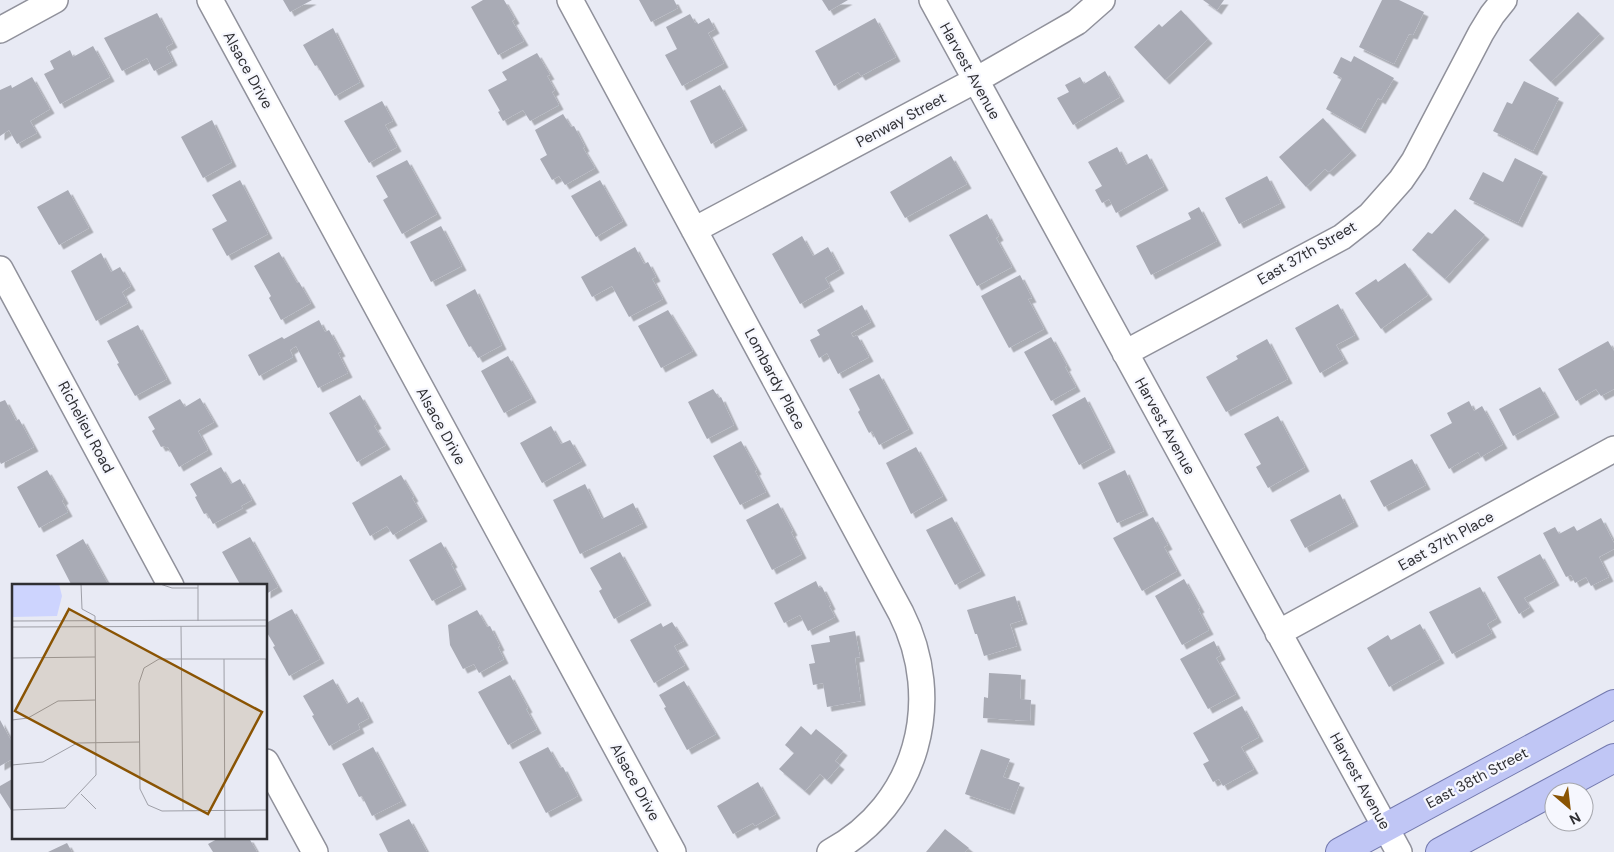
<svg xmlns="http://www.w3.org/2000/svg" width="1614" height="852" font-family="'DM Sans',sans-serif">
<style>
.building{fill:#a9abb5;filter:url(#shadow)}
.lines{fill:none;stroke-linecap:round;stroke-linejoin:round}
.minor-casing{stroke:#90919b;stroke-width:28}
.major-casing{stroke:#7278ad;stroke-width:30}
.minor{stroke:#fff;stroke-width:25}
.major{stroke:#c0c6f5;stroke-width:28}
.labels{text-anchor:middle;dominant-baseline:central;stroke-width:4.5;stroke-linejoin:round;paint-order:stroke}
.street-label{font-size:15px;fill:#2f2f33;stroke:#f6f7fe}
.inset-road{fill:none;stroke:#9e9fa7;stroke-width:1}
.view{fill:#8a5403;fill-opacity:0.15;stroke:#8a5403;stroke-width:2.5}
.inset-edge{fill:none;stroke:#2f2f33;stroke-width:2.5}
</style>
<defs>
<filter id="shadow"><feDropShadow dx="4.5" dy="4.5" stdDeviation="0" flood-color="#0004"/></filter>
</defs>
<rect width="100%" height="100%" fill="#e8eaf4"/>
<path class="building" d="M283,0h29l-22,12z
M483,0h21l11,19 -3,2 12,20 -26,14 -27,-48z
M639,0h35l4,8 -27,14z
M822,0h26l-19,11z
M1203,0h21l-7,10z
M1382,0h17l25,12 -11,23 -4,-1 -15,30 -35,-17z
M1181,10l27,29 -43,41 -31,-33 25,-23 3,3z
M1578,12l22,22 -49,48 -22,-22z
M157,13l16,30 -7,4 7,14 -19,10 -7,-13 -25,13 -18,-33z
M690,14l5,9 2,-1 1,2 11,-6 6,11 -7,4 16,30 -42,23 -17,-31 12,-6 -11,-22z
M875,18l21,39 -35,19 -3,-4 -24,14 -19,-35z
M333,28l27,54 -25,14 -18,-31 -2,1 -12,-21z
M93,46l17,31 -50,27 -16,-30 10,-5 -4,-8 20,-11 3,7z
M537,53l13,22 -3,1 8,14 -3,2 7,13 -29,16 -7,-11 -20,11 -5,-9 2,-1 -12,-21 19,-10 -5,-8z
M1354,56l40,22 -13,22 -3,-2 -17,31 -35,-20 16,-31 -9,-5 8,-16 10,5z
M1105,71l15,26 -47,28 -16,-27 12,-6 -4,-7 15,-8 4,7z
M32,77l18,32 -20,12 7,12 -20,11 -8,-14 -9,6v-46l11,-5 1,3z
M1524,81l35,17 -26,53 -40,-20 14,-29 5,2z
M720,85l23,41 -32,18 -21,-43z
M382,101l11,20 -8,4 12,22 -28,16 -25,-42z
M563,114l8,13 3,-1 11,21 -2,1 12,20 -30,17 -6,-9 -7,4 -12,-21 7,-4 -12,-25z
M1323,118l29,33 -23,21 -4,-3 -19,18 -27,-30z
M212,120l20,42 -29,16 -22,-41z
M1117,147l9,18 21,-11 17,32 -48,27 -7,-14 -7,4 -7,-13 7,-4 -14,-24z
M951,156l16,28 -62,34 -15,-26z
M1515,158l28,14 -25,51 -49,-24 14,-27 20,10z
M407,160l30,54 -35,20 -19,-34 5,-3 -12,-21z
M1267,176l14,27 -42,21 -14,-26z
M240,180l28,54 -41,22 -15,-27 15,-8 -15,-26z
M600,180l23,41 -27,16 -25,-41z
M68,190l21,38 -30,17 -22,-38z
M1199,207l18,34 -66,34 -15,-29 55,-27 -3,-6z
M1455,209l30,26 -40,44 -33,-29 16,-18 4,2z
M987,214l12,22 -3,2 16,29 -35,19 -28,-51z
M441,226l21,40 -31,16 -21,-40z
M802,236l11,20 15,-9 12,22 -15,9 5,9 -30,17 -28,-50z
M635,247l9,17 4,-2 8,15 -4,2 11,20 -34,18 -17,-31 -20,11 -11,-20z
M279,252l18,31 2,-1 12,21 -30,17 -12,-22 2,-2 -17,-30z
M101,253l10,19 9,-5 11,19 -9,6 6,11 -32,18 -25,-50z
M1405,263l23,32 -47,34 -26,-36 21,-14 2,3z
M1020,275l12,23 -4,1 16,30 -35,19 -28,-52z
M475,289l27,56 -24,13 -7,-12 -2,1 -23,-42z
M1338,304l17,31 -19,10 8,14 -24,14 -25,-45z
M862,305l9,17 -20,11 2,4 4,-2 12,22 -31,17 -11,-21 -8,5 -9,-18 10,-5 -3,-5z
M668,310l25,41 -32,17 -23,-42z
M319,320l6,12 4,-2 12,22 -3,1 10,20 -30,15 -22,-42 -6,4 3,7 -34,19 -11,-21 34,-18 2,2z
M138,325l29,54 -32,17 -18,-32 2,-1 -12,-22z
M1051,337l16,29 -2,1 11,20 -25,14 -27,-49z
M1267,339l21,40 -62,33 -20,-35 32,-18 -2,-3z
M1608,341l6,10v38l-13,7 -5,-7 -20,12 -18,-32z
M508,356l24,42 -28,15 -23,-42z
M879,374l30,55 -30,16 -7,-14 -3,2 -11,-21 2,-2 -11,-21z
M1540,387l15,26 -42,23 -14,-27z
M713,389l6,9 2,-1 13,28 -27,14 -19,-37z
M360,395l17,29 -3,2 12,19 -29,17 -28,-49z
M1085,397l26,51 -32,17 -27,-50z
M200,398l14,24 -16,9 10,19 -29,17 -11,-20 -2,1 -2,-2 -3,1 -9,-16 3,-2 -7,-12 32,-18 5,8z
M5,400l11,21 3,-2 15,28 -33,17 -1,-2v-60z
M1469,401l5,10 8,-5 21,38 -22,13 -3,-5 -29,17 -19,-34 22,-12 -5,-10z
M1278,416l27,51 -37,21 -12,-21 5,-3 -17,-30z
M551,426l10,18 9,-4 12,21 -40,22 -22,-40z
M741,441l16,29 -2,1 11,21 -26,13 -27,-49z
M916,447l27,49 -32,18 -25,-51z
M1412,459l14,26 -42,22 -14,-26z
M221,467l10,17 9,-5 12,21 -11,6 2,2 -30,16 -6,-11 -3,1 -9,-17 2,-1 -7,-12z
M47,470l17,29 -2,2 6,11 -29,16 -22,-41z
M1125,470l19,41 -27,12 -19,-40z
M401,475l13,22 -2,1 11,19 -30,18 -6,-9 -17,10 -18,-33z
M585,484l17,35 31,-16 10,20 -63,31 -27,-54z
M1340,494l14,28 -49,26 -15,-28z
M778,503l15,28 -2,1 11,22 -30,16 -26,-50z
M952,517l29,54 -26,14 -29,-55z
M1153,517l15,28 -4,2 13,24 -35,20 -29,-53z
M1601,518l13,25v6l-15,8 10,20 -18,9 -5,-9 -11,6 -4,-8 -5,2 -23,-44 12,-6 4,7 15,-8 3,5z
M250,537l28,50 -12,7v-8h-25l-19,-34z
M83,539l26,47h-37l-16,-31z
M441,542l12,21 -2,1 11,21 -30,16 -23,-41z
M620,552l27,49 -33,18 -15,-28 3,-2 -12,-21z
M1540,554l15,27 -31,17 6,9 -11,7 -22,-37z
M1184,579l16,29 -2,1 11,21 -27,15 -27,-49z
M816,581l3,7 3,-1 9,18 -2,1 6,11 -27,14 -8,-16 -16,8 -10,-20z
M1480,587l17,31 -10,6 5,9 -40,21 -23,-42z
M1015,596l8,24 -13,4 7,22 -33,10 -7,-22h-2l-8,-24z
M292,609l28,50 -31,17 -16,-29 2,-1 -9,-15v-8z
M477,610l10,17 3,-1 10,20 -2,1 6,12 -25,14 -5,-9 -11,5 -13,-24 -2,-20z
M672,622l12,19 -10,5 11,19 -31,18 -24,-43 31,-17 2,4z
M1420,624l20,35 -51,28 -22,-39 21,-13 3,5z
M855,631l5,26 -5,1 6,43 -34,6 -4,-24 -10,2 -4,-21 6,-1 -4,-18 19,-3 -1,-6z
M1214,641l7,14 -5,3 20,36 -28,15 -28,-50z
M989,673l32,2 -1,24 11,1 -1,21 -47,-3 1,-21 4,1z
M510,675l18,33 -2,1 11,20 -29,16 -30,-53z
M333,679l14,25 11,-7 11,21 -11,6 2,5 -31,17 -17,-30 2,-1 -11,-19z
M684,681l32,53 -29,16 -23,-42 2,-1 -7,-12z
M1242,706l17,31 -18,10 13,22 -31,17 -4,-7 -6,3 -10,-18 6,-3 -16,-28z
M0,720l14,26v12l-14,8z
M801,726l10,9 5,-6 27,22 -8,10 5,4 -13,15 -7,-6 -15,17 -26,-22 15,-16 -9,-8z
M373,747l29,54 -30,15 -10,-20 -3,1 -17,-33z
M548,747l12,21 3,-1 15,29 -32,17 -27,-51z
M981,749l29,10 -7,18 17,6 -10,27 -45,-16z
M14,778v37l-14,-22v-7z
M758,782l18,32 -21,12 -2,-3 -20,11 -16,-28z
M409,819l18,33h-39l-9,-18z
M945,829l24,19 -4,4h-39z
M219,838h30l8,14h-44l-5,-8z
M67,843l5,9h-24z"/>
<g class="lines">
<defs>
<path id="minor" d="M210,0l463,852
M570,0l331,613c44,87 17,192 -71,239
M932,0l467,852
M0,30l55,-30
M694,230l282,-150 101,-58 25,-22
M0,269l171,317
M1125,353l217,-116 28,-22 31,-35 13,-19 67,-128 11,-18 12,-15
M1278,633l336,-184
M266,762l49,90"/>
<path id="major" d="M1340,852l274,-148
M1440,852l174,-94"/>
</defs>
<use href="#minor" class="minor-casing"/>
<use href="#major" class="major-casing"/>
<use href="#minor" class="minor"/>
<use href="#major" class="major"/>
</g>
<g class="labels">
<g class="street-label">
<text transform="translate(248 70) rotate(61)">Alsace Drive</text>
<text transform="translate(970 71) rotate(61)">Harvest Avenue</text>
<text transform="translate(901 120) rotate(-28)">Penway Street</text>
<text transform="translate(1307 253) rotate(-30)">East 37th Street</text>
<text transform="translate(775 379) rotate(62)">Lombardy Place</text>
<text transform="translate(441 426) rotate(61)">Alsace Drive</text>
<text transform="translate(1165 426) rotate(61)">Harvest Avenue</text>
<text transform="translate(86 427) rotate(62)">Richelieu Road</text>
<text transform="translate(1446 541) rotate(-29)">East 37th Place</text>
<text transform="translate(1477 778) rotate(-28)">East 38th Street</text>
<text transform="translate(1360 781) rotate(61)">Harvest Avenue</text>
<text transform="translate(635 782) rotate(61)">Alsace Drive</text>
</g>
</g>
<g transform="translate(12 584)">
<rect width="255" height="255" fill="#e8eaf4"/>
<path d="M0,0h47l3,12 -5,20 -45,1z" fill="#cdd4fe"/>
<path class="inset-road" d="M148,0l12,4h26M186,0v37M0,37l255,-1M169,42l2,184M0,43l255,-1M0,74l83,-1M212,75l1,180M254,75l1,89M255,75h-108l-15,9 -5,15 1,106 8,16 14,6 105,-1M0,136l16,-2 30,-17 38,-1M0,181l31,-3 34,-19 63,-1M69,210l15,15M0,226l53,-2 31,-33 -1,-159 -13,-7 -1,-25"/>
<path class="view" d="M57,25l193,103 -54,102 -193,-103z"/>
<rect width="255" height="255" class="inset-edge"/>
</g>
<g transform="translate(1569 807) rotate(152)"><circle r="24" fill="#f6f7fe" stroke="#a6a7ad"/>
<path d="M0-4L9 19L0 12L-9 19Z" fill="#8a5403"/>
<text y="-8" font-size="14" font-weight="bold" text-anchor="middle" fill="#2f2f33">N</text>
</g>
</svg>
